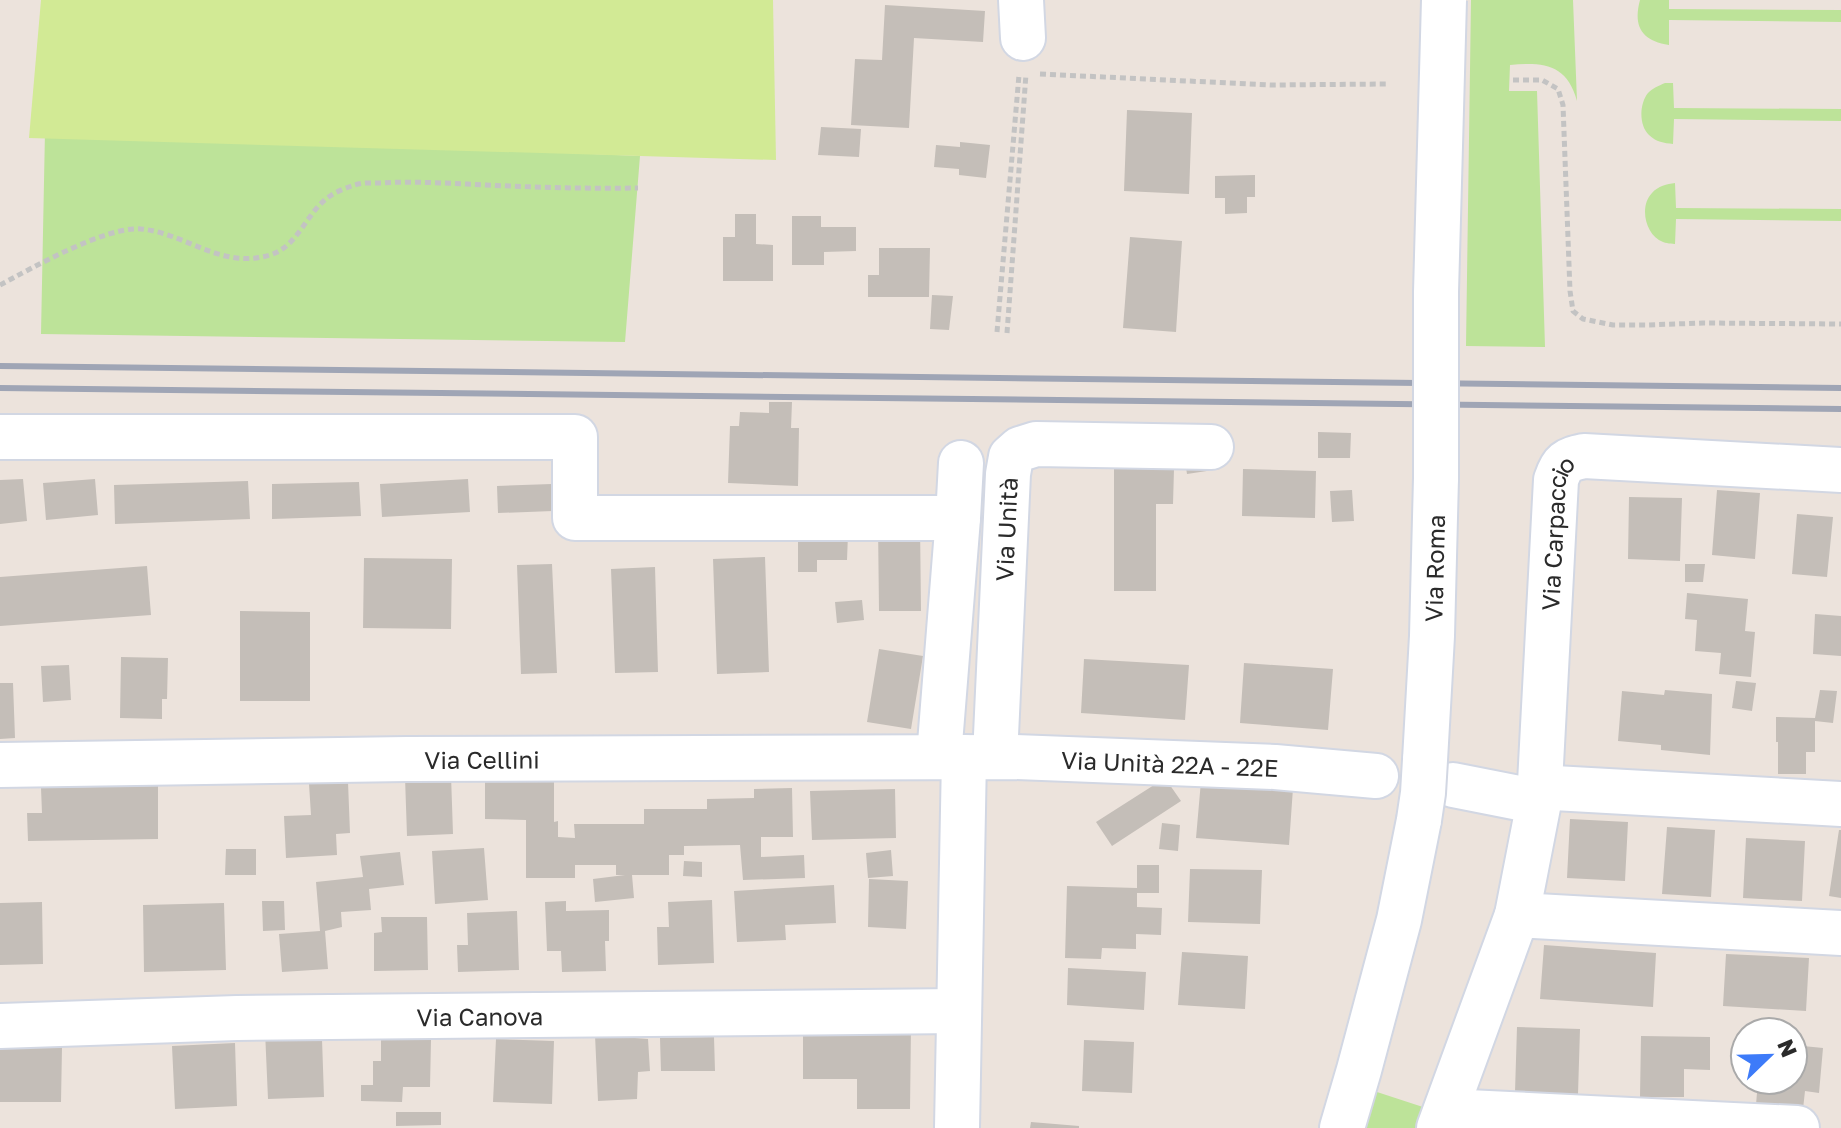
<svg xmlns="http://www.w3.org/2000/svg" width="1841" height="1128" font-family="'Golos Text',sans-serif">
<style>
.green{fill:#bde399}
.pitch{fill:#d2ea95}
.building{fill:#c4beb8}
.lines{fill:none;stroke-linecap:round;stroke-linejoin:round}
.minor-casing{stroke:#d2d7e3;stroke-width:48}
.path{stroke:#c3c3c3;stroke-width:5;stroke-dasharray:6 4;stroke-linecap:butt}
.minor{stroke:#fff;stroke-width:44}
.rail{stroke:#9fa5b5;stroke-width:6}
.minor-bridge-casing{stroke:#d2d7e3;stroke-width:48;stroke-linecap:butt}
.minor-bridge{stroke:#fff;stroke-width:44}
.labels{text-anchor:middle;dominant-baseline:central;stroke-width:7;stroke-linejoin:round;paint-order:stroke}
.street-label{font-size:24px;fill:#2a2a2a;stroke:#fff}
</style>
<rect width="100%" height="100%" fill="#ece3dc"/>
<path class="green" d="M1471,0h102l4,101c-10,-37 -34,-39 -67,-36l-1,26h28l8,256 -79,-1z
M1640,0h29v9l172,1v12l-172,-2v25c-28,-4 -36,-19 -29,-45z
M1665,83h8l1,25 167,1v12l-167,-2 -1,25c-9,-1 -17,-2 -24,-9 -10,-9 -10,-31 -1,-42 5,-5 10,-7 17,-10z
M45,131l595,25 -15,186 -584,-8z
M1675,183l1,25 165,1v12l-165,-2 -1,25c-1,0 -11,-1 -12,-2 -18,-7 -24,-36 -11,-49 6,-7 15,-9 23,-10z
M1377,1092l52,17 -8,19h-59z"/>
<path class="pitch" d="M41,0h732l3,160 -747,-22z"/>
<path class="building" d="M885,5l100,6 -2,31 -69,-4 -5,90 -58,-3 4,-66 27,1z
M1127,110l65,3 -3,81 -65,-3z
M821,127l40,2 -2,28 -41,-2z
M960,142l30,3 -4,33 -27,-3v-6l-25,-2 2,-22 24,2z
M1255,175v22h-8v16l-22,1v-16h-10v-22z
M735,214h21v30l17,1v36h-50v-44h12z
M792,216h29v11h35v24l-32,1v13h-32z
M1130,237l52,4 -6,91 -53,-4z
M879,248h51l-1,49h-61v-22h11z
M932,295l21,1 -4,34 -19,-1z
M769,402h23l-1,26h8l-1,58 -70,-3 2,-57h9l1,-14 29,1z
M1318,432l33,1 -1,25h-32z
M1217,450l3,19 -33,5 -2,-13z
M1114,469h60l-1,35h-17v87h-42z
M1243,469l73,2 -1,47 -73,-2z
M23,479l4,42 -27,3v-44z
M95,479l3,36 -52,5 -3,-37z
M468,479l2,33 -88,5 -2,-33z
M248,481l2,38 -135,5 -1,-39z
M359,482l2,34 -89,3v-35z
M552,484l1,27 -55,2 -1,-27z
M1352,490l2,31 -22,1 -2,-31z
M1717,490l43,3 -5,66 -43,-4z
M1629,497l53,1 -2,63 -52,-2z
M1797,514l36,3 -6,60 -35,-3z
M878,524h42l1,87h-42z
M798,534h50l-1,26h-30v12h-19z
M765,557l4,115 -52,2 -4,-115z
M364,558l88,1 -1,70 -88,-1z
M552,564l5,109 -36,1 -4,-109z
M1685,564h20l-2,18h-18z
M147,566l4,49 -151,11v-49z
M655,567l3,105 -43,1 -4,-104z
M1687,593l61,6 -3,32 10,1 -4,45 -32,-3 2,-21 -26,-2 2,-31 -12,-1z
M862,600l2,20 -27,3 -2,-21z
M240,611l70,1v89h-70z
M1815,614l26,2v40l-28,-2z
M879,649l44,7 -12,73 -44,-7z
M121,657l47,1 -1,41h-5v20l-42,-1z
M1084,659l105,6 -4,55 -104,-7z
M1244,663l89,6 -5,61 -88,-7z
M69,665l2,35 -28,2 -2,-36z
M1736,681l20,2 -4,28 -20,-3z
M0,683h13l2,55 -15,1z
M1665,690l47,4 -2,61 -49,-5v-5l-43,-4 4,-50 42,4z
M1820,690l17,1 -4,32 -18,-2v31h-9v22h-28v-32h-2v-25l39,1z
M485,771l69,1v50l4,-1v16l17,1 -1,-14h70v-15h63v-10l47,-1v-9l38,-1 1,49h-32v20l43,-2 1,23 -62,2 -3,-35 -56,1v9h-15v20h-37l2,23 -39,4 -2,-23 32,-4h-9v-10h-41v13h-49v-58l-41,-1z
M451,775l2,59 -46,2 -2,-59z
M1165,778l16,23 -69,45 -16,-24z
M1201,781l92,7 -4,57 -93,-7z
M348,782l2,51 -14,1 1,21 -51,3 -2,-42 27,-1 -2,-31z
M158,786v53l-130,2 -1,-28h15l-1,-25z
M895,789l1,49 -84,2 -2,-49z
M1570,819l58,3 -3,59 -58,-3z
M1162,823l18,2 -2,26 -19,-2z
M1667,827l48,3 -4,67 -49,-3z
M1839,830h2v68l-12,-2z
M1746,838l59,3 -3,60 -59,-3z
M484,848l4,52 -53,4 -3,-53z
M226,849h30v26h-31z
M891,850l2,26 -25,2 -2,-25z
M400,852l4,33 -35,4 2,21 -30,2 1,15 -17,4 3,38 -46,3 -3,-38 41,-3 -4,-49 47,-5 -3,-21z
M684,861l18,1v15l-19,-1z
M1137,865h22v28h-22v14l25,1 -1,27 -25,-1v15l-34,-1 -1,11 -36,-1 2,-72 70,2z
M1190,869l72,1 -2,54 -72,-2z
M869,879l39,2 -2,48 -38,-2z
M834,885l2,38 -51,2 1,15 -49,2 -3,-51z
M712,900l2,63 -56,2 -1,-38h12l-1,-25z
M262,901h22l1,29 -22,1z
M566,901v10l43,-1v31h-4l1,30 -44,1 -1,-21h-14l-2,-49z
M42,902l1,62 -43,1v-62z
M224,903l2,67 -82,2 -1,-67z
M517,911l2,59 -61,2 -1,-27h11l-1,-32z
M381,917h46l1,53 -54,1v-38l8,-1z
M1544,945l112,8 -3,54 -113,-8z
M1182,952l66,4 -3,53 -67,-4z
M1726,954l83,4 -3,53 -83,-5z
M1068,968l78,4 -2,38 -77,-5z
M803,1025l108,1 -1,83h-53v-30h-54z
M1517,1027l63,2 -2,65 -63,-2z
M291,1030v10l31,-1 2,58 -56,2 -3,-68z
M595,1035l53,4 2,32 -12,1 -1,27 -39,2z
M1641,1036l69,1v33l-26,-1v28h-44z
M714,1037l1,34h-54l-1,-33z
M381,1039l50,1 -1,47h-27l-1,15 -41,-1v-16h12v-24h8z
M496,1039l58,2 -2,63 -59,-2z
M1084,1040l50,2 -2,51 -50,-2z
M235,1043l2,63 -62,3 -3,-63z
M1793,1045l30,3 -4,45 -14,-2 -2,18 -47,-4 2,-25h35z
M0,1046l62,1 -1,55h-61z
M396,1112h45v13l-45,1z
M1031,1122l48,4v2h-49z"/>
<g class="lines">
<defs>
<g id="minor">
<path d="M1021,0l2,38"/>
<path d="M0,437h575v81h383"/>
<path d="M939,756l19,-238 3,-55"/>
<path id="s1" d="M995,757l13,-283 3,-17 9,-8 16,-5 175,3"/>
<path id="s2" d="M1425,760l7,-124 4,-158"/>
<path id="s3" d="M0,765l407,-6 608,-2 260,10 101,9"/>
<path d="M1453,785l86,17"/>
<path d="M1540,786l14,2 287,16"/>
<path d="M1517,915l324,18"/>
<path id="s4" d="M0,1026l237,-8 722,-7"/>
<path d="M1446,1111l351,17"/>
<path d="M957,1128l7,-371"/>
<path d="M1342,1128l17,-58 40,-150 20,-100"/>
<path id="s5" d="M1439,1128l78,-213 22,-113 17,-322c6,-18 10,-20 28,-24l257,14"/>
</g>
</defs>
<use href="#minor" class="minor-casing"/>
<path class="path" d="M1040,74l232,11 114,-1
M1513,80h29l16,9 5,16 7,186 3,20 10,8 30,6h34l56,-2 138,1
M0,285c32,-17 106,-59 141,-56 45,4 80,41 129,26 29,-9 36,-43 60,-59 6,-4 15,-8 22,-10 9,-4 20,-3 30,-3 29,-2 57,0 85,1 57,3 114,5 171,4
M997,332l22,-257
M1007,333l19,-259"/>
<use href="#minor" class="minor"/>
<path class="rail" d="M0,366l1841,22
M0,388l1841,21"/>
<defs>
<path id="minor-bridge" d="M1436,478v-186l8,-292
M1419,820l4,-27 2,-33"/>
</defs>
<use href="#minor-bridge" class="minor-bridge-casing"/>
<use href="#minor-bridge" class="minor-bridge"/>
</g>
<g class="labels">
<g class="street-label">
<text stroke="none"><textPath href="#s1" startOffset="228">Via Unità</textPath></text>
<text stroke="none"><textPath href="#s5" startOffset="612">Via Carpaccio</textPath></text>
<text stroke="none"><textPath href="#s2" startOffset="192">Via Roma</textPath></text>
<text stroke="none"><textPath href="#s3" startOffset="482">Via Cellini</textPath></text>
<text stroke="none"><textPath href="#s3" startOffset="1170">Via Unità 22A - 22E</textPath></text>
<text stroke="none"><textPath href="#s4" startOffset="480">Via Canova</textPath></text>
</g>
</g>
<g transform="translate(1769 1056) rotate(67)"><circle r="38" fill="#ffffff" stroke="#aaaaaa" stroke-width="2"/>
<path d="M0-6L14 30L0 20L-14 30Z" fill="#3d7bf9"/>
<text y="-12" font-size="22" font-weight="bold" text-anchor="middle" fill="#2a2a2a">N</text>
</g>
</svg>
